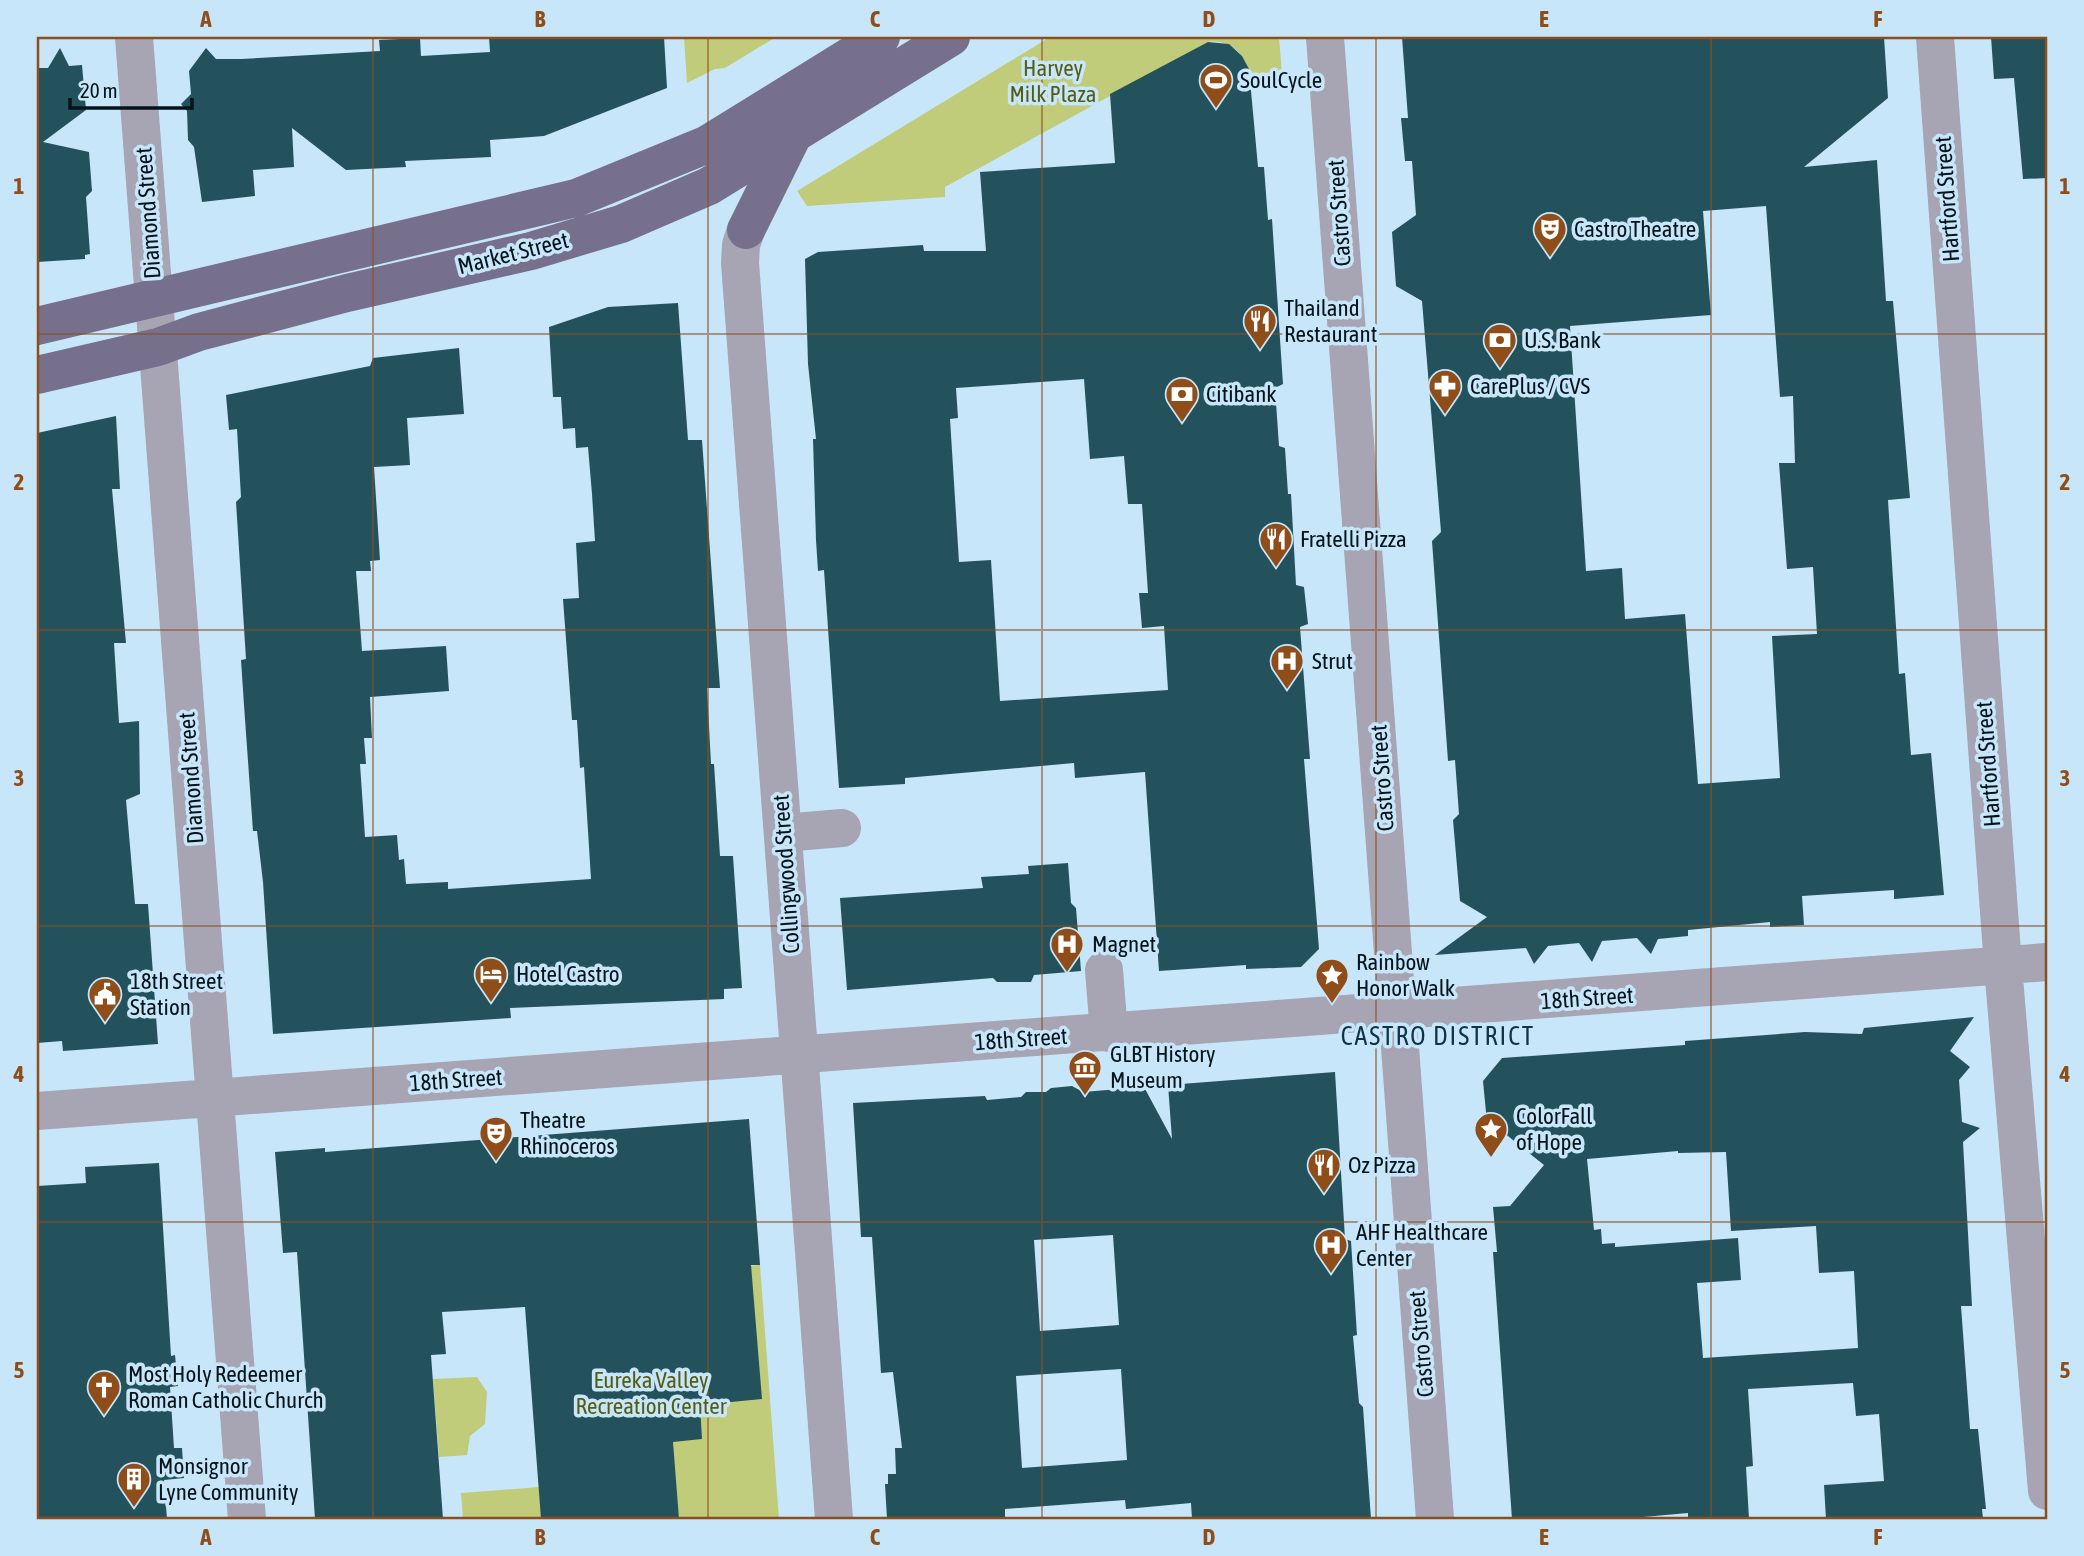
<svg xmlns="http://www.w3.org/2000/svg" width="2084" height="1556" font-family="'Asap Condensed',sans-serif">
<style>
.green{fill:#c1cc7a}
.building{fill:#24525c;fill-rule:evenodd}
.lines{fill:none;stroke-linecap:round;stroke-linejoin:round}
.minor{stroke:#a7a4b4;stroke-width:38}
.major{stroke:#76708d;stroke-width:38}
.grid{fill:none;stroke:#8e4d19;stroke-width:2;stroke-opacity:0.55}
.labels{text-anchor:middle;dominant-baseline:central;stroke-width:7;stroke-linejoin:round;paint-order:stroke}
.park-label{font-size:23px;fill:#555c14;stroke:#c7e6fa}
.poi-label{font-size:23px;fill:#05131b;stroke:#c7e6fa;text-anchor:start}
.street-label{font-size:23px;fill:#05131b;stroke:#c7e6fa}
.quarter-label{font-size:26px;letter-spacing:2px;fill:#0f3446;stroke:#c7e6fa}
.neatline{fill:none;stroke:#8e4d19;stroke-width:2.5}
.grid-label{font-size:23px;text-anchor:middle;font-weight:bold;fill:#8e4d19}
</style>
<rect width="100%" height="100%" fill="#c7e6fa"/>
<path class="green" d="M684,37h92l-51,31 -10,1 -28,14z
M1050,37h229l3,37 -32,2c-5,-22 -19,-37 -42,-34l-263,145v10l-138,9 -10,-15z
M760,1265l19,254h-316l-2,-26 78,-6 -15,-205z
M477,1377l10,15 -2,32 -15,12 -3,19 -28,2 -6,-78z"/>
<path class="building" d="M489,37h175l3,51 -123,48 -54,4 1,17 -86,4 1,6 -60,3 -54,-42 2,39 -41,3 2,26 -53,6 -8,-55 -6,-7 -1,-29 -6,-7 10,-10 -2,-23 17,-23 10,11h25l139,-8 -1,-11 41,-2 1,18 69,-4z
M1402,37h482l4,61 -84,69 73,-7 9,141h7l17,197 -22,2 11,174 6,-1 6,82 20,-2 13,142 -50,4v-9l-92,6 2,29 -34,2v-5l-82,8v6l-30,3 -7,15 -14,-16 -35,3 -10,21 -13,-19 -31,3 -14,18 -8,-16 -91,7 52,-38 -27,-16 -7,-81 6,-6 -4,-54 -7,1 -16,-220 9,-9 -19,-231 -26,-15 -4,-54 24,-17 -4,-54h-7l-4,-43h7zM1766,206l14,191 13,-1 2,67h-16l8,106 26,-2 4,67 -45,2 8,142 -82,6 -13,-170 -60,5 -3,-51 -36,3 -16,-245 141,-11 -8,-104z
M1991,37h56v141l-24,1 -9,-101 -20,1z
M1208,42l21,2 13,12 7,13 9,98h6l4,53 4,-1 11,165 -8,4 4,58 6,2 3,46h3l5,91 8,2 4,37 -8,3 10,132h-6l15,190 -18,18 -55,2v-4l-87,6 -14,-199 -70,6 -1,-15 -169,15v6l-66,4 -15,-218 -6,1 -2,-31 -3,-101h3l-8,-75 -3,-105 13,-7 105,-7 1,6h62l-6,-79 135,-9 -5,-69zM1084,379l6,80 34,-3 4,48h14l6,89h-9l3,35 22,-2 4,64 -168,11 -9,-141 -32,2 -9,-143 8,-1 -2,-30z
M60,48l9,18 13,-1 4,45 -43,32 46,10 3,39 -6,6 4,57 -5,1v4l-48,3v-194h11z
M678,303l10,137h14l18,248h-13l4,76h3l6,92h13l9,132 -18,1v10l-214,9 1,10 -238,16 -10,-152 -6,-51h-4l-9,-126 -3,-45 5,-1 -10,-157 5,-5 -4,-68 -8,1 -3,-35 144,-29 3,-8 86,-10 5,66 -57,4 3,47 -36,2 6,93 -10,1 1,10h-15l6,80 84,-5 3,45 -79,6 2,41h-8l2,26h-6l5,73 32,-2 2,25 5,-1 2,25 42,-2v7l143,-10 -7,-112 -4,1 -3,-48h-5l-9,-121 16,-1 -3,-55 19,-2 -3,-47 -4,-47 -12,1 -1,-20 -12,1 -2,-32h-8l-4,-70 59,-20z
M116,416l4,73h-8l14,154h-12l5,80 20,-2 1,73 -14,6 9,104h13l10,140 -95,7 -1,-10 -25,2v-610z
M1068,863l3,40 5,5 5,63 -47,4 -3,7h-34l-4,-4 -146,12 -7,-92 143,-10 -2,-11 48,-3 -1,-8z
M1974,1017l-24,34 20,16 -11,13 3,42 18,6 -17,14 9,164h-11l9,123h8l8,80h-4l1,10h-157l-2,-34 60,-4 -5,-67 -23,2 -3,-33 -105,6 5,77 -7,1 3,52h-61v-6l-67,6h-109l-19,-267h4l-4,-45 17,-1 34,-41 -41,-33 -15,1 -5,-52 19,-23 183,-13v-4l120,-9 57,2 2,-6zM1678,1151v2l48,-1 5,79 85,-5 3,47 35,-2 4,77 -155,10 -6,-75 44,-3 -3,-42 -123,9v-4l-13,1 -1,-15 -7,1 -7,-71z
M1335,1072l10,167 6,2 6,94 -4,1 6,67 4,4 8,112h-179l-1,-16 -65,6 -1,-9 -120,9v10h-118l-2,-35h3v-10h8l-1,-26h7l-9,-76 -12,1 -9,-136h-11l-8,-134 132,-7 2,4 34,-3 5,-5h20l5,-4 21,-2 11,6 61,-5 28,52 -4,-54zM1113,1235l6,90 -79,6 -6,-91zM1121,1369l6,91 -105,8 -6,-92z
M749,1119l11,146h-9l11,134 -62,6 2,34 -29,3 6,77h-138l-16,-212 -83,5 4,42 -15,1 12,164h-128l-18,-267 -14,1 -8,-101 50,-4v4z
M159,1163l12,193 4,-1 3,31 -8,1 4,61h8l2,30 -20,2 3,39h-130v-333l49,-3 -1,-16z"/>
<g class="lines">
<path class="minor" d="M134,37l113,1482
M1325,37l110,1482
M1935,37l68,929 44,525
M746,230l-5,15 -1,18 94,1256
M783,833l59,-5
M1104,970l5,63
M37,1111l2010,-149"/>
<path class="major" d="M746,230l46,-93
M37,326l539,-128 132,-54 173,-107
M37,375l121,-28 41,-15 148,-39 184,-42 90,-27 88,-38 242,-149"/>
</g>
<path class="grid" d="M373,37v1482M708,37v1482M1042,37v1482M1376,37v1482M1711,37v1482M37,334h2010M37,630h2010M37,926h2010M37,1222h2010"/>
<defs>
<symbol id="stadium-pin" viewBox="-11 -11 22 30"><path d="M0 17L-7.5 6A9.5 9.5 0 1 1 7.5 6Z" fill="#8e4d19" stroke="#c7e6fa"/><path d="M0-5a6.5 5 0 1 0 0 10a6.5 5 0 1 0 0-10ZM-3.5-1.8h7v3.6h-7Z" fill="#fff"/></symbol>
<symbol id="theatre-pin" viewBox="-11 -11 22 30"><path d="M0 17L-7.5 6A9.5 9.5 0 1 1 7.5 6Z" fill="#8e4d19" stroke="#c7e6fa"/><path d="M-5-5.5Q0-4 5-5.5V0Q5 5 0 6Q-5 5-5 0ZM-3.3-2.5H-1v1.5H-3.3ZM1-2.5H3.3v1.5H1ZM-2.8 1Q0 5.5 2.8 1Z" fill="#fff"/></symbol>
<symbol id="restaurant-pin" viewBox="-11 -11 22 30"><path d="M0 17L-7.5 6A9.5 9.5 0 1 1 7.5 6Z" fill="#8e4d19" stroke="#c7e6fa"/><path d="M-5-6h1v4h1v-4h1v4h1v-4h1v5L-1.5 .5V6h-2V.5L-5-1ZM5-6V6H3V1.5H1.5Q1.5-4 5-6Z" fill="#fff"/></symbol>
<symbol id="bank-pin" viewBox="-11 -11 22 30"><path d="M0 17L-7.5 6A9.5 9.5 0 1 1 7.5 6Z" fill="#8e4d19" stroke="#c7e6fa"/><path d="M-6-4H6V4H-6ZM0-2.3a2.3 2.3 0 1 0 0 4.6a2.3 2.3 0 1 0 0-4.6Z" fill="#fff"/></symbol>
<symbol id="pharmacy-pin" viewBox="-11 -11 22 30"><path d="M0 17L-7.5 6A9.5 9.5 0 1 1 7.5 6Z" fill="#8e4d19" stroke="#c7e6fa"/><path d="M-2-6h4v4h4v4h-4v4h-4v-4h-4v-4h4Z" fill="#fff"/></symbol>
<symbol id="hospital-pin" viewBox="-11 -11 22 30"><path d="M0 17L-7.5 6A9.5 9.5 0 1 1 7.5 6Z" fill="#8e4d19" stroke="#c7e6fa"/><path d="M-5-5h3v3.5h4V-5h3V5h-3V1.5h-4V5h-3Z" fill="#fff"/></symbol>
<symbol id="hotel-pin" viewBox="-11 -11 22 30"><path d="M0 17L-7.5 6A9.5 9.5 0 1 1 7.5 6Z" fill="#8e4d19" stroke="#c7e6fa"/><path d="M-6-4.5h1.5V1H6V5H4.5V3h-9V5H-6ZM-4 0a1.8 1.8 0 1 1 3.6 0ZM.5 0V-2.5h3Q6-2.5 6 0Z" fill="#fff"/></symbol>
<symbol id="sight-pin" viewBox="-11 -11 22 30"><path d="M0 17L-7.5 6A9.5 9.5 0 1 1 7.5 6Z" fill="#8e4d19" stroke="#c7e6fa"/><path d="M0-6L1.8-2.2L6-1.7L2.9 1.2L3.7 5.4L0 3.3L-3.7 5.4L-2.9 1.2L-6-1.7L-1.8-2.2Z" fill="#fff"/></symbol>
<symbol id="civic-pin" viewBox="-11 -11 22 30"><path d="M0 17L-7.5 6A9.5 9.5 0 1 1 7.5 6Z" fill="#8e4d19" stroke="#c7e6fa"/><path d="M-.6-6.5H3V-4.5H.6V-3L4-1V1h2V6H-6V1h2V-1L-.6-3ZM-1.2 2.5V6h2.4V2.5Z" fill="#fff"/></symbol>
<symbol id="museum-pin" viewBox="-11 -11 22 30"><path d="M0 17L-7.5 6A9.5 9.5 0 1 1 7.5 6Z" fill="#8e4d19" stroke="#c7e6fa"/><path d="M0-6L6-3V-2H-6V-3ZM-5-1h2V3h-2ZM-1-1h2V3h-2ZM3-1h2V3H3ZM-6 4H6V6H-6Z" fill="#fff"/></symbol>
<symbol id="church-pin" viewBox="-11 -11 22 30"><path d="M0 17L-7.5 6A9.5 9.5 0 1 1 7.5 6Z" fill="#8e4d19" stroke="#c7e6fa"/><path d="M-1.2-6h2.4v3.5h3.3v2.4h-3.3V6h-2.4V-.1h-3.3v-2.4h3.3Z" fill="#fff"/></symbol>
<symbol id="building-pin" viewBox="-11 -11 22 30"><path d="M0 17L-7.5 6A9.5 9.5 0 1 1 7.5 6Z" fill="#8e4d19" stroke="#c7e6fa"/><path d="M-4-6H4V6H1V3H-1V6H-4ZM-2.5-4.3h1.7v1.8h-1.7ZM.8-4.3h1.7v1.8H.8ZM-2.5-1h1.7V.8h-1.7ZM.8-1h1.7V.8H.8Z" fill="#fff"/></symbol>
</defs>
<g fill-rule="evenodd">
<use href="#stadium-pin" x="1197" y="61" width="38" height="52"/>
<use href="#theatre-pin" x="1531" y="210" width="38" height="52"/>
<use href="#restaurant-pin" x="1241" y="302" width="38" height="52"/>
<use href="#bank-pin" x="1481" y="321" width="38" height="52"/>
<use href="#pharmacy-pin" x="1426" y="367" width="38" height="52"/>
<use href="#bank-pin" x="1163" y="375" width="38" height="52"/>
<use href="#restaurant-pin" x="1257" y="520" width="38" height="52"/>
<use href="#hospital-pin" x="1268" y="642" width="38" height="52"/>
<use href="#hospital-pin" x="1048" y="925" width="38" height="52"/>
<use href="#hotel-pin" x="472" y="955" width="38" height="52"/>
<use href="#sight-pin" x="1313" y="956" width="38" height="52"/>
<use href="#civic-pin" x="86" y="975" width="38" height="52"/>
<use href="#museum-pin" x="1066" y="1048" width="38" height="52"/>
<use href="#sight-pin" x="1472" y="1110" width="38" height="52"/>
<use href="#theatre-pin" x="477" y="1114" width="38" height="52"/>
<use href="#restaurant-pin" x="1305" y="1146" width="38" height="52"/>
<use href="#hospital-pin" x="1312" y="1226" width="38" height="52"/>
<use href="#church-pin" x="85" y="1368" width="38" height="52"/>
<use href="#building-pin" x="115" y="1460" width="38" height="52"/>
</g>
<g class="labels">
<g class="park-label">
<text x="1053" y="68">Harvey<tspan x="1053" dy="26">Milk Plaza</tspan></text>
<text x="651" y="1380">Eureka Valley<tspan x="651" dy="26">Recreation Center</tspan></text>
</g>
<g class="poi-label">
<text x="1240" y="80">SoulCycle</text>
<text x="1574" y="229">Castro Theatre</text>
<text x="1284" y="308">Thailand<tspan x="1284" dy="26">Restaurant</tspan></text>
<text x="1524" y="340">U.S. Bank</text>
<text x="1470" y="386">CarePlus / CVS</text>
<text x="1206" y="394">Citibank</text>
<text x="1300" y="539">Fratelli Pizza</text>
<text x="1312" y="661">Strut</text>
<text x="1092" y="944">Magnet</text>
<text x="1356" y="962">Rainbow<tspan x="1356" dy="26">Honor Walk</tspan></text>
<text x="516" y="974">Hotel Castro</text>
<text x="130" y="981">18th Street<tspan x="130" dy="26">Station</tspan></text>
<text x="1110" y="1054">GLBT History<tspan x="1110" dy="26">Museum</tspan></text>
<text x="1516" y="1116">ColorFall<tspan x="1516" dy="26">of Hope</tspan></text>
<text x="520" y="1120">Theatre<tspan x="520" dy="26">Rhinoceros</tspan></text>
<text x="1348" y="1165">Oz Pizza</text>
<text x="1356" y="1232">AHF Healthcare<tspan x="1356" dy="26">Center</tspan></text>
<text x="128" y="1374">Most Holy Redeemer<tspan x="128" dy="26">Roman Catholic Church</tspan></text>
<text x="158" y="1466">Monsignor<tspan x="158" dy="26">Lyne Community</tspan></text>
</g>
<g class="street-label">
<text transform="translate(1947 199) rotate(-94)">Hartford Street</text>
<text transform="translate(148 213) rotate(-94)">Diamond Street</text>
<text transform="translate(1339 213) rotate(-94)">Castro Street</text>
<text transform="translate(513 253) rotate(-14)">Market Street</text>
<text transform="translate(1988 764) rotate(-94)">Hartford Street</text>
<text transform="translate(191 778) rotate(-94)">Diamond Street</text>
<text transform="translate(1382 778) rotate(-94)">Castro Street</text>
<text transform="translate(786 874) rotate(-94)">Collingwood Street</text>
<text transform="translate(1587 998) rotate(-4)">18th Street</text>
<text transform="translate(1021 1039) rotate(-4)">18th Street</text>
<text transform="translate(456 1080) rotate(-4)">18th Street</text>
<text transform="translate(1421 1344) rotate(-95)">Castro Street</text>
</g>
<g class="quarter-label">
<text x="1438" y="1036">CASTRO DISTRICT</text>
</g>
</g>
<rect width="2084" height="1556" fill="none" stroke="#c7e6fa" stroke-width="77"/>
<path d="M70 98v10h122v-10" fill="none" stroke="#05131b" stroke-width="3.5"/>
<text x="80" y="98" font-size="21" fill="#05131b" stroke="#c7e6fa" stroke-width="5" paint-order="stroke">20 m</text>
<rect x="38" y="38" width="2008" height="1480" class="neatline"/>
<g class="grid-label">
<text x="206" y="27">A</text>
<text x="540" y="27">B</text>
<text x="875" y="27">C</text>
<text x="1209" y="27">D</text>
<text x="1544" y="27">E</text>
<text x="1878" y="27">F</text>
<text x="19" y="194">1</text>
<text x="2065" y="194">1</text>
<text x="19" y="490">2</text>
<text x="2065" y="490">2</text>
<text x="19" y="786">3</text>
<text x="2065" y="786">3</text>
<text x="19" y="1082">4</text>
<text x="2065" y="1082">4</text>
<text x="19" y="1378">5</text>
<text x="2065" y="1378">5</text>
<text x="206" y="1545">A</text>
<text x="540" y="1545">B</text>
<text x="875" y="1545">C</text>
<text x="1209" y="1545">D</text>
<text x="1544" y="1545">E</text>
<text x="1878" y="1545">F</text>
</g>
</svg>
